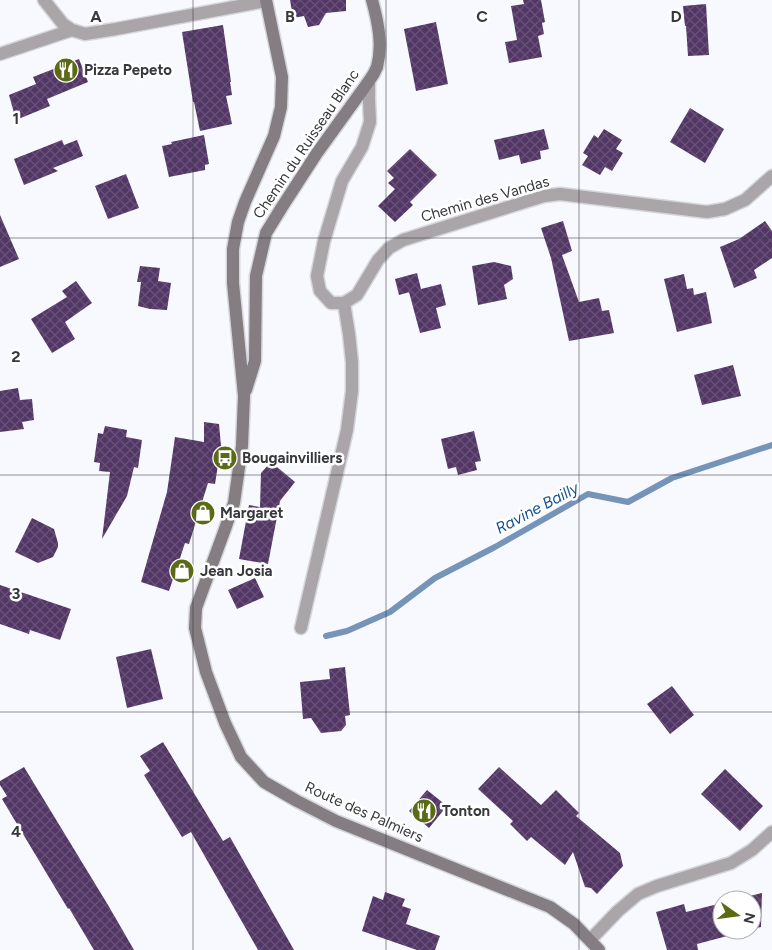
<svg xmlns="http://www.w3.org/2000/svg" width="772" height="950" font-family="Figtree,sans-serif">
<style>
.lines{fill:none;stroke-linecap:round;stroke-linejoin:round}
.stream{stroke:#7594b8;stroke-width:6}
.building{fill:url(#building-cross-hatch)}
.street-casing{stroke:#d5d6db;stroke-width:15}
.secondary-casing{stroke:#d5d6db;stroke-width:15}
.street{stroke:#aaa5a8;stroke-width:12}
.secondary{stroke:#847d81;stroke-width:12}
.grid{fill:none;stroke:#38393e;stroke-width:1;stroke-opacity:0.55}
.labels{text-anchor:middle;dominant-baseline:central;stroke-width:5;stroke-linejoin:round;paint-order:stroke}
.poi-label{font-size:15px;font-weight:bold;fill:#38393e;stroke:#fff;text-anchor:start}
.street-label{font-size:15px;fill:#38393e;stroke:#fff}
.water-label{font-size:16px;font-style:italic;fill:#10518c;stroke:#fff}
.grid-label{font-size:16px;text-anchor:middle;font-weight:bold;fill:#38393e;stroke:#fff;stroke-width:5;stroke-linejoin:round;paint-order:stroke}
</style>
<defs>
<pattern id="building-cross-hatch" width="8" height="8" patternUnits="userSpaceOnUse" patternTransform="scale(1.25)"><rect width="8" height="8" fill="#523665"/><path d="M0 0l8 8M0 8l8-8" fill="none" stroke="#695278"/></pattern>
</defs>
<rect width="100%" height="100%" fill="#f8f9fe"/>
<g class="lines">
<path class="stream" d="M326,636l21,-5 43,-19 45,-34 60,-31 93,-53 40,8 44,-24 100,-33"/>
</g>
<path class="building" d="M290,0h56v11l-20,2 -7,12 -11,2 -4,-11 -11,2z
M523,0h18l4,22 -3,1 2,11 -6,2 4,21 -33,6 -4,-21 12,-2 -6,-34 13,-2z
M706,4l3,51 -21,1 -2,-30h-1l-2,-20z
M436,22l12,62 -32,7 -12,-62z
M223,25l8,57h-1l2,13 -6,1 6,28 -32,7 -6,-29h-1l-11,-70z
M79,59l9,23 -41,17 3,7 -34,14 -7,-25 27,-11 -3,-7z
M690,108l34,21 -19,34 -35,-21z
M544,129l5,20 -9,2 1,8 -20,5 -2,-9 -20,5 -5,-20z
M604,129l18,11 -6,9 7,4 -11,18 -7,-4 -5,8 -18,-10 6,-9 -5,-3 11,-18 4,3z
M204,135l5,29 -4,1v5l-36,7 -7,-31 10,-2 -1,-2z
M62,140l2,5 13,-5 6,16 -30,12 5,3 -34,14 -10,-26z
M410,149l27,26 -27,27 3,3 -18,17 -17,-16 17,-17 -7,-6 6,-5 -7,-7z
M126,174l13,34 -31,11 -13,-33z
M0,215l19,44 -19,8z
M563,221l9,30 -10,4 17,47 20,-4 3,13 7,-1 5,23 -45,8 -18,-83 -10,-30z
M765,221l7,10v27l-18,12 3,8 -23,10 -14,-41 19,-8z
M494,262l17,4 2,13 -9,6 3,14 -29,6 -6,-39z
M140,266l20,2 -2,13 13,2 -4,27 -17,-1 -12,-3 3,-24h-4z
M417,273l4,16 -22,6 -4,-16z
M684,274l3,15 6,-1 1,7 12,-3 6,31 -35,9 -13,-53z
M76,281l16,22 -27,19 10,17 -23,14 -21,-34 36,-22 -5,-6z
M441,284l5,21 -10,3 5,20 -21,5 -11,-41z
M733,365l8,31 -39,9 -8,-30z
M18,388l2,12 12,-1 2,21 -12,2 2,7 -24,3v-41z
M204,422l15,2 2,22 -6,38 -7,-1 -19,61 -4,-1 -16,48 -28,-9 26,-90 8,-55 29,5z
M105,426l22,4 -1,7 16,3 -4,28 -4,-1 -7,29 -25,43 8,-67 -11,-1 1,-8 -6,-1 4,-29 5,1z
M474,431l7,30 -6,1 2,8 -19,5 -2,-8 -8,2 -7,-30z
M271,462l24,20 -15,19 -12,63 -29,-5 10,-54 11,2 1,-34z
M32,518l22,11 4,14v4l-5,10 -15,6 -23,-11z
M255,578l9,19 -27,12 -9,-19z
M0,585l71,24 -11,31 -30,-10 -1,4 -29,-10z
M151,649l12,50 -36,9 -11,-51z
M345,667l5,48 -5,1 1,9 -5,6 -20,2 -10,-15 -8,1 -3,-37 30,-3 -1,-10z
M672,686l22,29 -24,19 -23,-30z
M163,742l60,99 7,-4 64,113h-36l-67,-118 -9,5 -38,-62 6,-4 -10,-15z
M24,767l84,138 26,45h-40l-25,-42 -1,1 -66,-110 5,-3 -7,-11v-4z
M499,767l42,38 15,-15 23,23 -3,3 44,37 3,13 -26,28 -6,-6 -6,-1 -12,-35 -8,13 -34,-28 -4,4 -17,-17 3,-3 -35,-32z
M725,769l38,37 -23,25 -39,-37z
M427,790l20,16 -18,22 -20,-17z
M385,892l20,7 -3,7 9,3 -5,15 34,12 -5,14h-18l-55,-19 11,-35 10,4z
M762,893l-1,34 -9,2v-29h-19z
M722,903v27h28l-53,14 1,6h-31l-11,-38 28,-8 2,8z"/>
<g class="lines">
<defs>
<path id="street" d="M44,0l19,24 9,6 13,4 31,-5 150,-28
M0,54l72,-24
M369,81v19l1,22 -8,25 -20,34 -18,60 -7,35 3,15 11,12h13l13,-8 21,-35 11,-12 14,-8 141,-44 16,-2 147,18 18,-3 20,-9 27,-24
M301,628l46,-198 5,-39v-29l-3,-28 -5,-31
M590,940l28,-29 20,-17 19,-8 74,-23 21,-13 20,-18"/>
<path id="secondary" d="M266,0l16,77 -1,30 -7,29 -29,66 -7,20 -5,27v34l11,113 -2,50 -8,57 -9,26 -29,79 -1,20 11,44 19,51 16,34 23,25 33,19 39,20 214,86 24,17 25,26
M246,390l9,-29 1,-85 10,-43 16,-26 35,-54 52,-72c3,-4 6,-9 8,-14 6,-22 1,-45 -5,-67"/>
</defs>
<use href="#street" class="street-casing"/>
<use href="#secondary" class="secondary-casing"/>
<use href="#street" class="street"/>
<use href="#secondary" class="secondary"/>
</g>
<path class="grid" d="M193,0v950M386,0v950M579,0v950M0,238h772M0,475h772M0,712h772"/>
<defs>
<symbol id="restaurant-disc" viewBox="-11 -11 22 22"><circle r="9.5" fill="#5b6b15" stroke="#fff"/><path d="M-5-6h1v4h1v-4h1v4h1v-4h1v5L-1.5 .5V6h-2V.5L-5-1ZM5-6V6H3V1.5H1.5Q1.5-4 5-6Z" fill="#fff"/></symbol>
<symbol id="bus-disc" viewBox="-11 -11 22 22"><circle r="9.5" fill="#5b6b15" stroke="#fff"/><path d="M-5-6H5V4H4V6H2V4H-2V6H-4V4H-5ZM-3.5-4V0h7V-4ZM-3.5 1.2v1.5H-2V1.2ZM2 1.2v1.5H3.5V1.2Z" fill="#fff"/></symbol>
<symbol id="shop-disc" viewBox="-11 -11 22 22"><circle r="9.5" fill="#5b6b15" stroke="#fff"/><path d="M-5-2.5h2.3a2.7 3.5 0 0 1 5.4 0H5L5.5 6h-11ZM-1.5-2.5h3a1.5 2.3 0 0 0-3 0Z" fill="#fff"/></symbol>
</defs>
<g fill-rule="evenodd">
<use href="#restaurant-disc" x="52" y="56" width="28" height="28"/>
<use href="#bus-disc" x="211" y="444" width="28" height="28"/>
<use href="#shop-disc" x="189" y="499" width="28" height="28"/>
<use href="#shop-disc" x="168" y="557" width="28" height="28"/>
<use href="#restaurant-disc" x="410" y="797" width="28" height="28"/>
</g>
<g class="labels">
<g class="poi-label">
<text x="84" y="70">Pizza Pepeto</text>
<text x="242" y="458">Bougainvilliers</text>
<text x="220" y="513">Margaret</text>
<text x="200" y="571">Jean Josia</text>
<text x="442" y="811">Tonton</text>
</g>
<g class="street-label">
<text transform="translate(306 144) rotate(-56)">Chemin du Ruisseau Blanc</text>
<text transform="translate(485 199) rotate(-16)">Chemin des Vandas</text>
<text transform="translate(364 812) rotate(24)">Route des Palmiers</text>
</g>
<g class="water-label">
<text transform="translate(537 508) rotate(-28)">Ravine Bailly</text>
</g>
</g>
<g class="grid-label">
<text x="96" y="22">A</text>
<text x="290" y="22">B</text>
<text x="482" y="22">C</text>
<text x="676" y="22">D</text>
<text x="16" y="124">1</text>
<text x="16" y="362">2</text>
<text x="16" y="599">3</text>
<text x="16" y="837">4</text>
</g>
<g transform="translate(737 915) rotate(104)"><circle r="24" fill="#ffffff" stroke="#afb0b2"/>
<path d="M0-4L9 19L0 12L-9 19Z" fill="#5b6b15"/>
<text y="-8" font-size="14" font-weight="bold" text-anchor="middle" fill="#38393e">N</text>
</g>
</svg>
